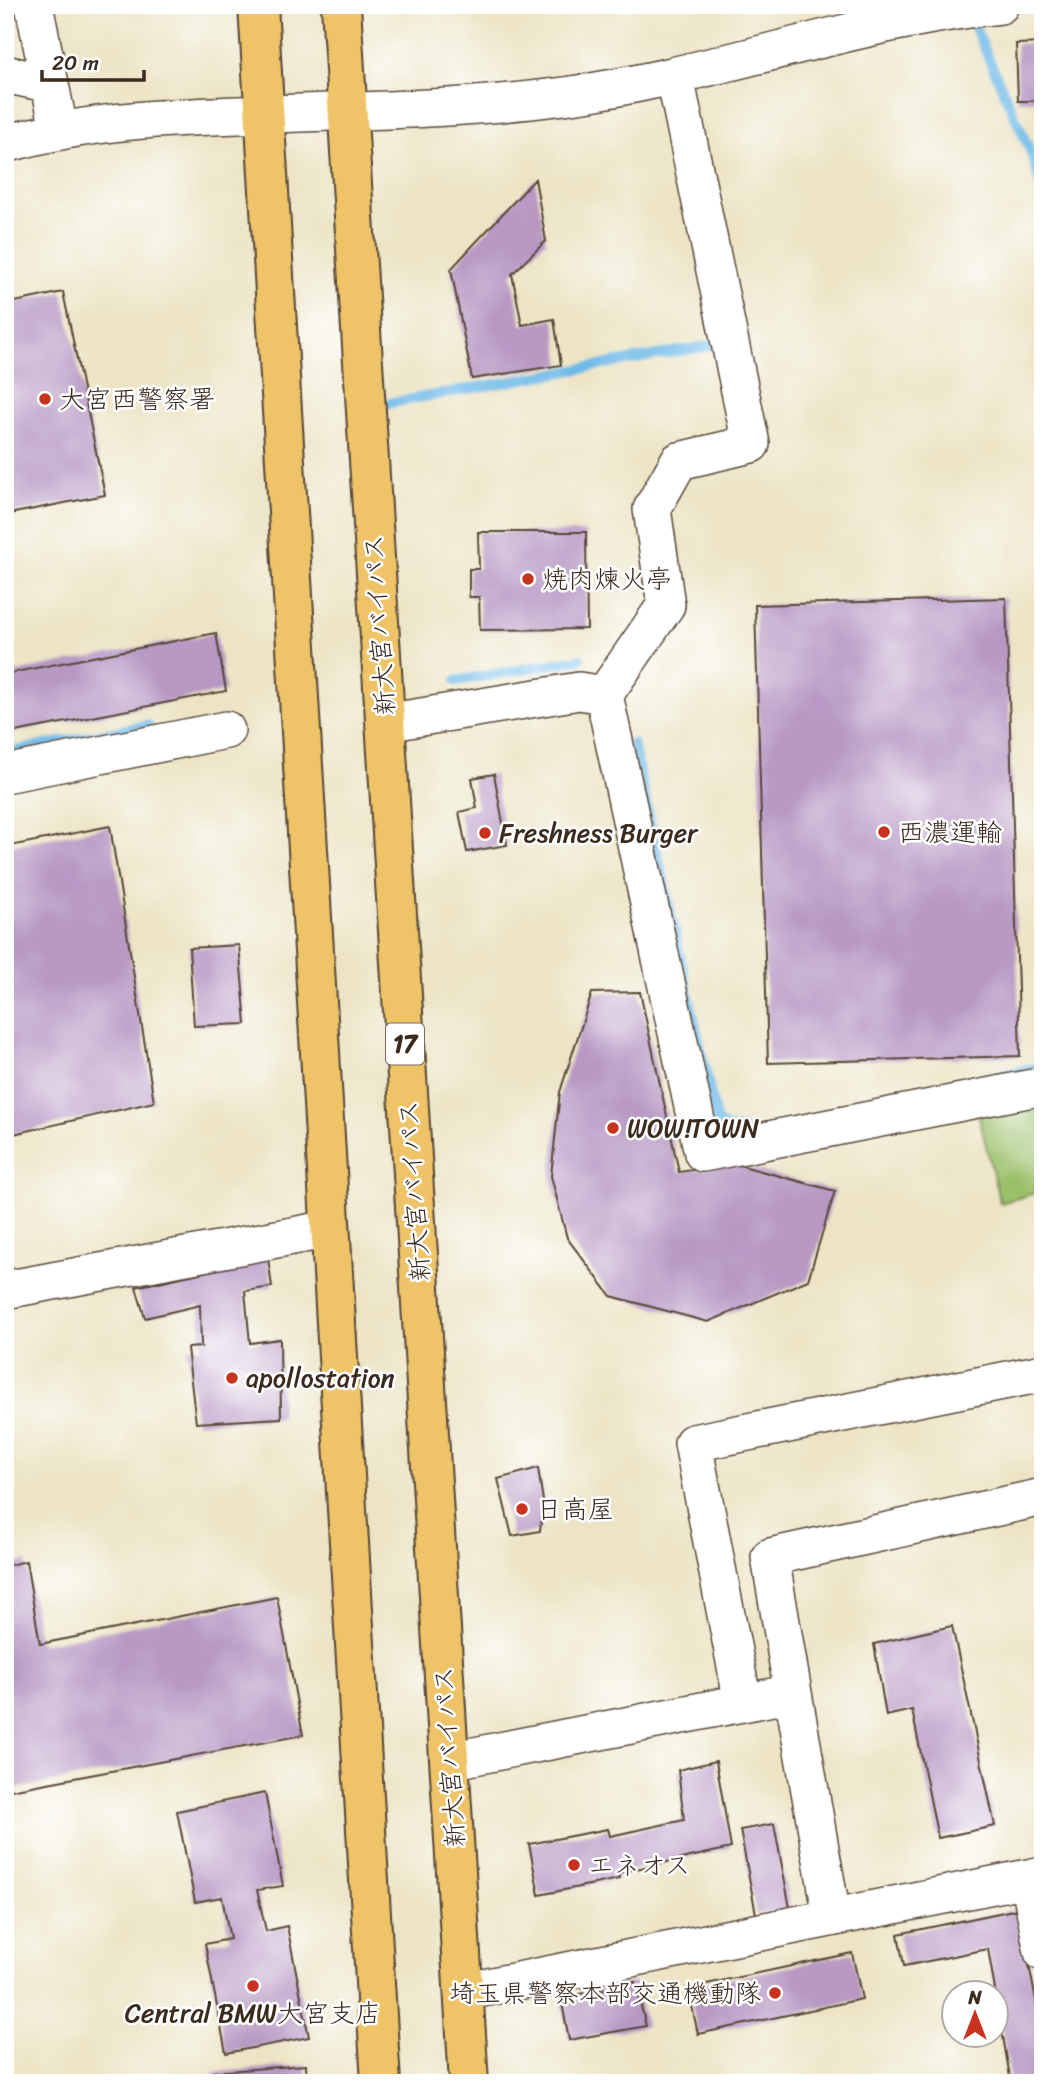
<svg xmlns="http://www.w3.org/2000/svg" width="1048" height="2088" font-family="Sriracha,'Klee One',sans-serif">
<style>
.green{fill:#9bc06a;stroke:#6b7544;stroke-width:2}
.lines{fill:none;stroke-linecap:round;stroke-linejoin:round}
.stream{stroke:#6ebae8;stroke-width:10}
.building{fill:#b799c4}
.minor-casing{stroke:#564637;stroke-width:40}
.highway-casing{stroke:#564637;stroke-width:42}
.minor{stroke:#fff;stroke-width:37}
.highway{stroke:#efc469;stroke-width:38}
.poi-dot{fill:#c8321e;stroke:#fff;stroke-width:2.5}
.labels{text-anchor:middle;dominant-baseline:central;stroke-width:5;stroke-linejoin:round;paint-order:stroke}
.shield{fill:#fff;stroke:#766a62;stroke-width:2}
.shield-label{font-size:24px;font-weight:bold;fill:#3b2a1e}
.poi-label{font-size:26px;fill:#3b2a1e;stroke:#fff;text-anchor:start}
.street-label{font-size:26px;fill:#3b2a1e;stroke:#fff}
</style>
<rect width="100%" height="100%" fill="#fff"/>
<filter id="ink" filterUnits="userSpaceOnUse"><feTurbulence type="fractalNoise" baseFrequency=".0143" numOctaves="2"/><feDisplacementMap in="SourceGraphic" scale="14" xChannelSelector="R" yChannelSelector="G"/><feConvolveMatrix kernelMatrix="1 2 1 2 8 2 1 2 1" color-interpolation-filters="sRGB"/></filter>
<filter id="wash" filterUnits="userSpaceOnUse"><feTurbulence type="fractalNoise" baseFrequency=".00686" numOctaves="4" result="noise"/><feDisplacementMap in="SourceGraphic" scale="28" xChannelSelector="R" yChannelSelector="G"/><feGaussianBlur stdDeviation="1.57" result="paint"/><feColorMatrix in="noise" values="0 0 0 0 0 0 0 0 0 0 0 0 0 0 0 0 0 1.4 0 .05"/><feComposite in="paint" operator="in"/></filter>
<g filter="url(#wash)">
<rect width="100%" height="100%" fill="#ece4c5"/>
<path class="green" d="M1043,1094v97l-43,12 -23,-94z"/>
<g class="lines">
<path class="stream" d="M975,28l57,127 11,39
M373,406l346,-62
M456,681l124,-22
M633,744l84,378 14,9 11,-2
M5,753l143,-28
M895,1097l148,-31"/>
</g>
<g id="blocks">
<path class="building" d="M1043,43v58h-25l-2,-57z
M535,179l11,62 -34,33 10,51 32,-6 7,46 -89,14 -21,-110z
M63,292l42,203 -96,19 -4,-18v-192z
M478,532h108l1,97 -107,1 -1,-33h-10v-28h10z
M1006,598l14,458 -252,7 -13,-458z
M216,633l10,58 -221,43v-60z
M494,774l13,71 -40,7 -8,-40 18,-4 -5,-30z
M110,826l44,276 -149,34v-289z
M239,945l7,79 -52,2 -5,-78z
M640,992l39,180 56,-8 100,27 -27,89 -100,42 -97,-26 -44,-58 -16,-62 9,-84 32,-99z
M268,1258l4,29 -27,4 5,52 30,-4 1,79 -85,5 -9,-75 14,-1 -1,-42 -55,13 -9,-31z
M538,1468l5,33 -3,30 -28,5 -14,-57z
M26,1561l14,83 237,-47 26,138 -298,56v-225z
M952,1626l43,200 -57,12 -26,-128 -26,6 -12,-72z
M716,1761l15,87 -113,25 1,6 -80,16 -10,-51 79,-15 2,7 74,-16 -6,-50z
M265,1793l18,93 -26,4 9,41 21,-5 22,111 -83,16 -21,-109 25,-5 -8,-42 -27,5 -18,-91z
M774,1824l16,84 -34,6 -16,-84z
M1018,1909l25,127v47h-32l-23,-134 -84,17 -6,-32z
M852,1953l10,46 -164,35 -10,-46z
M635,1982l11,44 -77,14 -8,-42z
M306,2065l1,18h-93l-1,-11z"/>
</g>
</g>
<g filter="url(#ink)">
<use href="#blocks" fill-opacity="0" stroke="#564637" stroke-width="2"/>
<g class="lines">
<defs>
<path id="minor" d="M34,5l25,124
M5,74l45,10
M675,77l76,367 -72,17 -27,48 14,96 -62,90 99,458 340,-67
M5,144c88,-25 172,-27 263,-30 98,-3 198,-5 296,-18 147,-20 288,-75 436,-91
M385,723l194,-32 25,4
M5,774l221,-44
M5,1290l325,-61
M793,1693l-23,-136 273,-60
M743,1703l-50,-260 350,-70
M449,1761l344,-68 39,224
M1029,1878l14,74
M463,1992l580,-117"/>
<path id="highway" d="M258,5l123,2078
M341,5l128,2078"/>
</defs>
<use href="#minor" class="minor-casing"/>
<use href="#highway" class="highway-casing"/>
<use href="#minor" class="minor"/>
<use href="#highway" class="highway"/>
</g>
</g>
<g class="poi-dot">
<circle cx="45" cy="399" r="7"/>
<circle cx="528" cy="579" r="7"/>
<circle cx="884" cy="832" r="7"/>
<circle cx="485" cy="833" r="7"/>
<circle cx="613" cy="1128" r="7"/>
<circle cx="232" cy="1378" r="7"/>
<circle cx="522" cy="1509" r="7"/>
<circle cx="574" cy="1865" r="7"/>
<circle cx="253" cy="1986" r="7"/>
<circle cx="775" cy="1993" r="7"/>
</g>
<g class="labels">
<rect class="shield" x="386" y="1023.5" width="38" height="41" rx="5"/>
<g class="shield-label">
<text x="405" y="1044">17</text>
</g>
<g class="poi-label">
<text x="59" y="399">大宮西警察署</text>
<text x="542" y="579">焼肉煉火亭</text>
<text x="898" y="832">西濃運輸</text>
<text x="499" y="833">Freshness Burger</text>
<text x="627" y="1128">WOW!TOWN</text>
<text x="246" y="1378">apollostation</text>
<text x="536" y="1509">日高屋</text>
<text x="588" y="1865">エネオス</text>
<text x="761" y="1993" text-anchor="end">埼玉県警察本部交通機動隊</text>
<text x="253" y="2013" text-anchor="middle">Central BMW大宮支店</text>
</g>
<g class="street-label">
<text transform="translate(379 625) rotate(-94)">新大宮バイパス</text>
<text transform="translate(414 1191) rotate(-94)">新大宮バイパス</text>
<text transform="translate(449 1757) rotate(-94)">新大宮バイパス</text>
</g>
</g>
<rect width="1048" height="2088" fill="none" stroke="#fff" stroke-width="28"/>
<g transform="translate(975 2014)"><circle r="33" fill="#ffffff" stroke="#b1aaa5" stroke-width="2"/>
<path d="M0-5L12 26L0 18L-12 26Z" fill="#c8321e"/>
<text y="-10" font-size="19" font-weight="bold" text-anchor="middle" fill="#3b2a1e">N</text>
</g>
<path d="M42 70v10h102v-10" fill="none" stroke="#3b2a1e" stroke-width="3.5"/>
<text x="52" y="70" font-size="21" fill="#3b2a1e" stroke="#ffffff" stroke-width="5" paint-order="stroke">20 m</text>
</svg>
